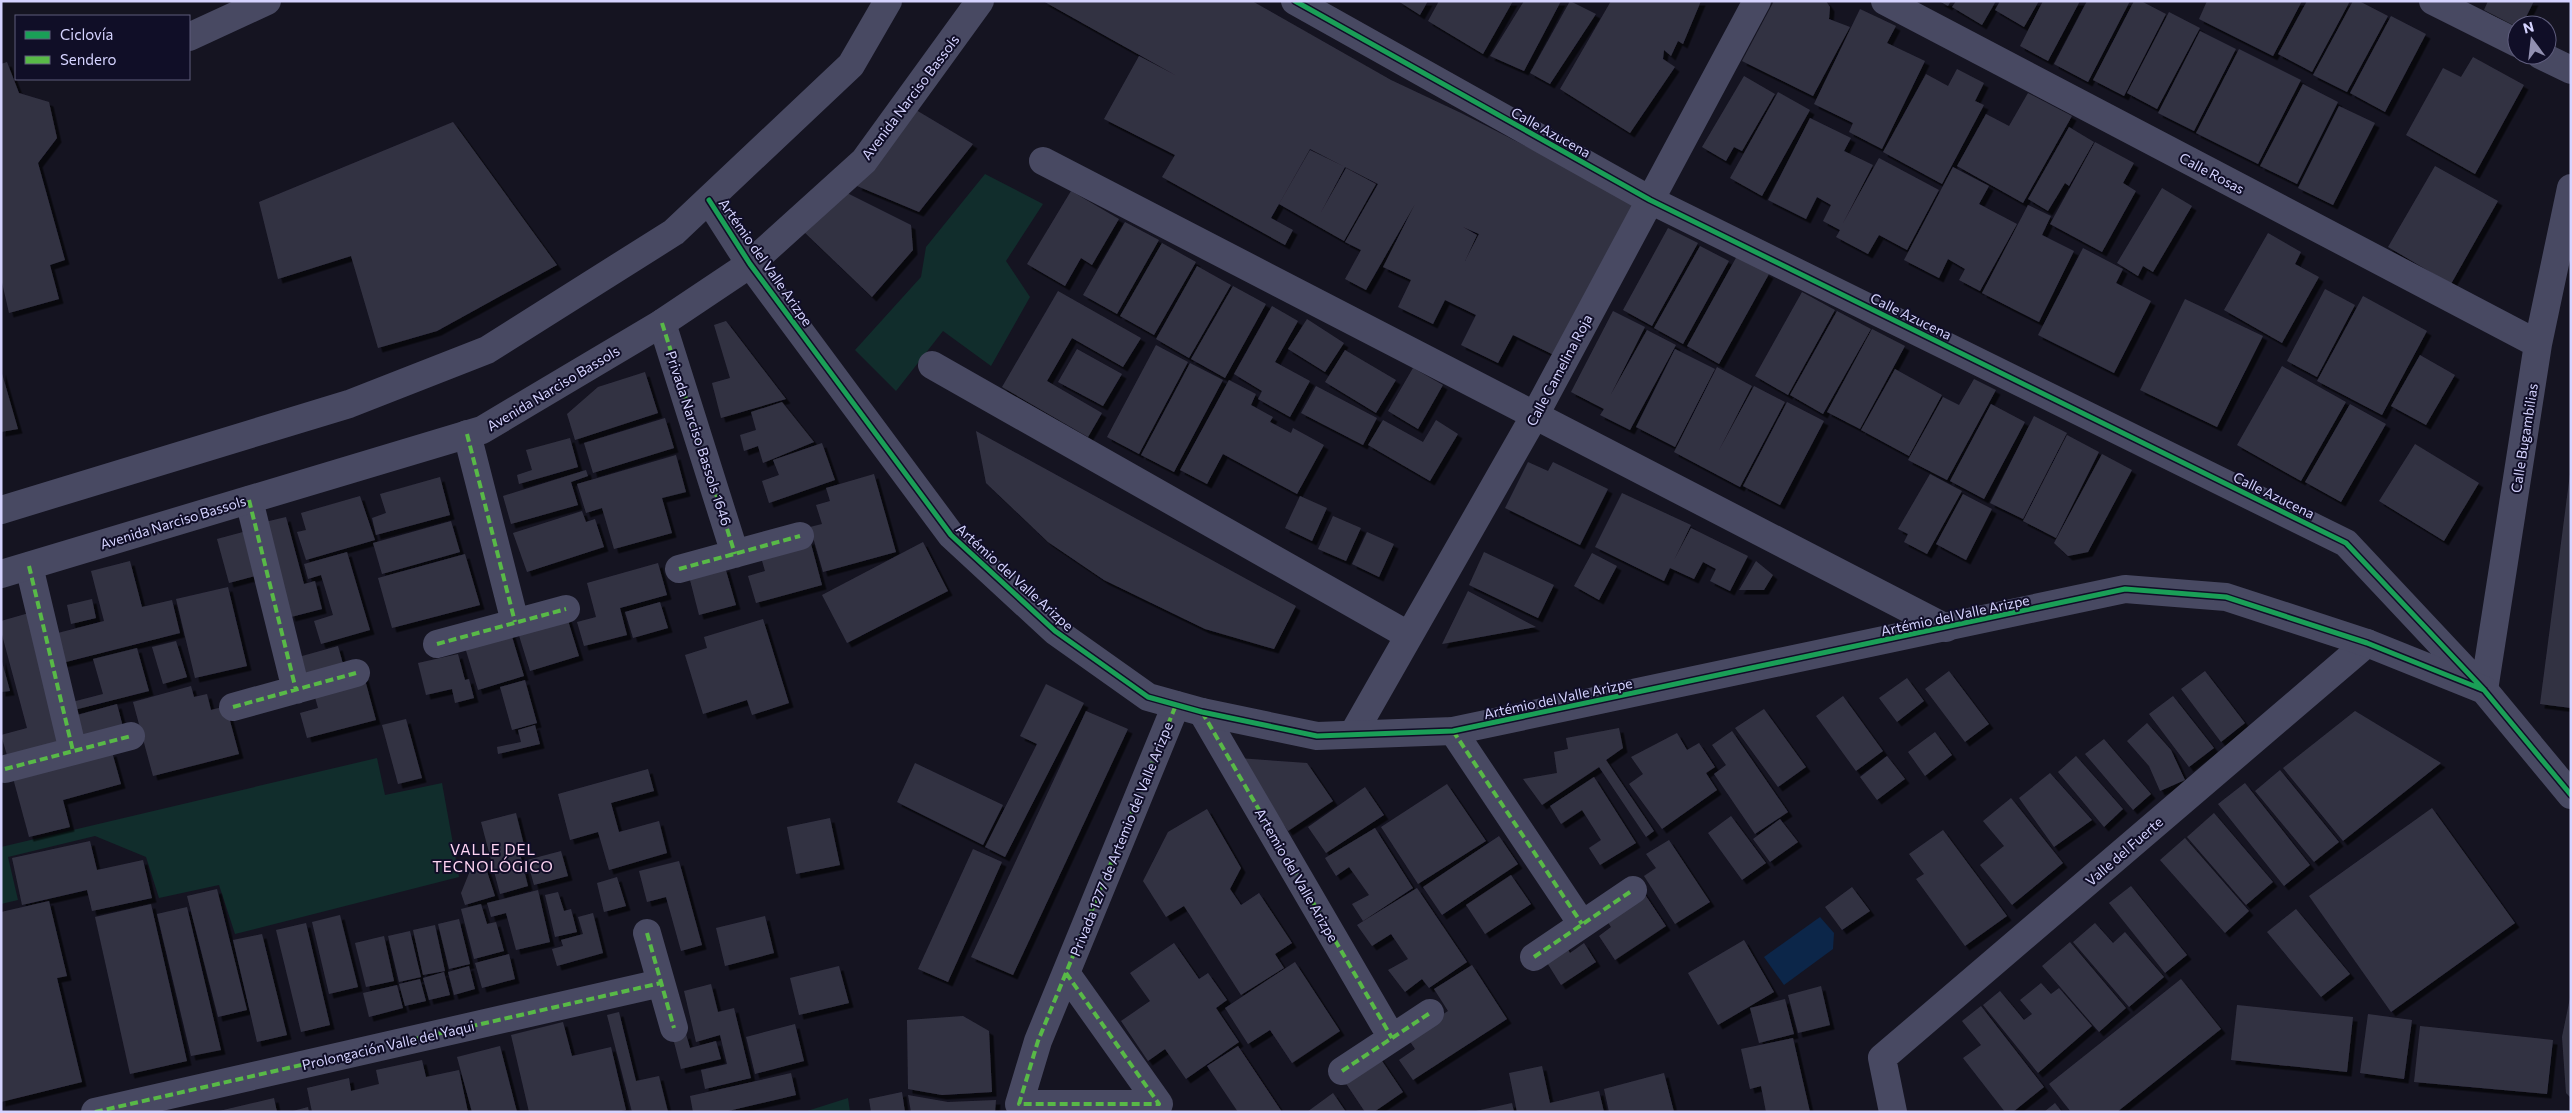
<svg xmlns="http://www.w3.org/2000/svg" width="2572" height="1113" font-family="Commissioner,sans-serif">
<style>
.green{fill:#112d2c}
.water{fill:#0c2649}
.building{fill:#333243;fill-rule:evenodd;filter:url(#shadow)}
.lines{fill:none;stroke-linecap:round;stroke-linejoin:round}
.minor{stroke:#484962;stroke-width:28}
.tertiary{stroke:#484962;stroke-width:28}
.quiet{stroke:#58b947;stroke-width:4;stroke-dasharray:8 4;stroke-linecap:butt}
.cycleway-casing{stroke:#100e27;stroke-width:8}
.cycleway{stroke:#1a9f57;stroke-width:5}
.labels{text-anchor:middle;dominant-baseline:central;stroke-width:4;stroke-linejoin:round;paint-order:stroke}
.street-label{font-size:14px;fill:#d5d3ff;stroke:#100e27}
.neighbourhood-label{font-size:15px;letter-spacing:1px;fill:#ffd5f3;stroke:#100e27}
</style>
<defs>
<filter id="shadow"><feDropShadow dx="4.5" dy="4.5" stdDeviation="0" flood-color="#0009"/></filter>
</defs>
<rect width="100%" height="100%" fill="#151421"/>
<path class="green" d="M985,174l58,30 -37,57 24,36 -39,69 -48,-35 -47,60 -41,-41 66,-73 5,-30z
M377,758l8,37 57,-12 17,94 -224,57 -16,-49 -60,13 -13,-41 -51,-21 -87,21 10,43 -17,4v-57z
M848,1098l2,14h-46z"/>
<path class="water" d="M1820,917l14,16 -1,16 -49,36 -20,-28z"/>
<path class="building" d="M1043,1h209l139,79 70,33 176,90 -79,154 -45,-22 -15,28 -37,-18 15,-30 -31,-15 -12,24 -35,-17 13,-27 -28,-13 32,-63 -49,86 -21,-11 16,-29 -16,-8 33,-58 -68,-35 -39,69 22,12 -8,15 -123,-68 13,-22 -71,-36 35,-63 38,20zM1463,227l16,7 -14,27 12,-26z
M1398,1h30l-8,14z
M1439,1h74l-30,53 -55,-33z
M1524,1h37l-37,70 -34,-15z
M1570,1l26,13 -46,70 -20,-11z
M1611,1h90l-18,43 -5,-3 -7,15 -7,-6 -1,9 12,8 -45,66 -70,-44z
M1774,1h52l4,6 -1,12 21,8 -37,69 -71,-35z
M1939,1h12l-3,5z
M1956,1h40l-14,24 -30,-18z
M2000,1h39l-15,26 -29,-17z
M2043,1h37l-32,60 -28,-15z
M2087,1h43l-42,81 -34,-18z
M2134,1h7l25,13 -42,82 -31,-16z
M2207,1h95l-29,55 -74,-37z
M2307,1h43l-38,71 -34,-18z
M2353,1h6l29,15 -41,76 -34,-17z
M2488,1h46l-12,24 -5,2 -33,-17z
M1860,9l36,17 -9,17 38,18 -43,88 -33,-17 4,-9 -39,-19z
M2169,12l31,16 -43,81 -30,-16z
M2391,16l35,18 -41,78 -35,-19z
M2200,31l36,18 -42,82 -36,-18z
M2239,49l62,31 -43,84 -62,-31z
M2473,57l51,28 -49,89 -69,-39 37,-67 18,9z
M7,62l12,31 30,9 8,36 -19,25 27,97 -15,5 9,34 -50,14 -8,-35v-214z
M1957,69l27,14 -9,18 9,4 -42,79 -59,-32 43,-78 22,12z
M1744,76l31,18 -33,57 -8,-4 -8,14 -24,-14z
M2303,84l35,18 -41,82 -37,-18z
M1778,92l32,18 -48,86 -32,-18z
M2028,93l44,23 -49,87 -66,-37 29,-52 23,12z
M2339,106l36,17 -42,82 -35,-17z
M916,110l57,34 -54,68 -62,-26z
M1810,118l41,20 -7,13 29,14 -31,60 37,-67 60,32 -32,60 -28,-15 -11,19 -32,-17 4,-7 -17,-9 8,-16 -14,-8 -11,22 -38,-19z
M453,122l104,143 -120,66 -59,17 -27,-92 -73,23 -19,-77z
M2069,127l25,15 -25,44 -4,-3 -17,28 -20,-12z
M2095,142l39,21 -11,20 13,8 -34,61 -52,-28z
M1310,150l35,17 -25,47 26,-46 30,16 -32,57 -65,-37z
M2435,166l63,35 -47,83 -63,-37z
M1953,167l36,19 -10,18 38,20 -37,67 -21,-11 6,-11 -17,-10 -9,19 -35,-18z
M2162,188l30,18 -39,66 -10,-6 -5,10 -21,-13z
M1071,191l48,28 -27,46 -11,-7 -16,28 -38,-22z
M845,192l66,33 2,25 -41,47 -70,-67z
M2028,205l23,11 -9,19 32,16 -35,71 -57,-29z
M1125,222l34,18 -42,74 -34,-19z
M1668,228l30,15 -46,83 -29,-16z
M2268,233l33,19 -6,12 24,13 -37,66 -58,-33z
M1162,243l34,19 -42,73 -34,-19z
M1700,246l29,15 -46,83 -29,-16z
M2083,248l40,21 -7,14 35,18 -37,72 -76,-38z
M1737,256l32,18 -50,90 -32,-18z
M1197,266l34,19 -42,73 -33,-19z
M1233,286l33,18 -41,74 -34,-19z
M2325,289l30,16 -38,72 -30,-16z
M1058,291l83,47 -18,29 -51,-29 -25,43 55,32 -14,24 -86,-50z
M1802,292l33,18 -47,85 -33,-19z
M2363,296l64,35 -45,84 -65,-34z
M2185,299l78,37 -46,91 -77,-37z
M1272,306l26,15 -23,41 35,19 -20,36 -32,-18 4,-8 -28,-17z
M1613,311l32,16 -35,69 37,-66 29,15 -46,85 -30,-15 4,-6 -33,-17z
M1837,311l34,18 -48,85 -33,-19z
M1307,319l37,24 -19,29 -37,-23z
M726,321l60,78 -65,19 -9,-35 18,-5 -16,-53z
M1872,329l33,17 -45,83 -33,-17z
M1156,345l32,17 -49,92 -32,-17z
M1077,349l45,25 -19,32 -45,-24z
M1675,349l40,20 -40,78 -39,-20z
M1345,350l51,30 -20,33 -51,-31z
M2420,355l35,20 -29,50 -35,-19z
M1190,363l33,17 -49,92 -33,-17z
M2282,366l64,36 -45,79 -64,-36z
M1717,367l35,19 -34,66 36,-66 31,16 -45,85 -66,-35z
M1413,368l30,17 -25,44 -30,-18z
M1895,369l47,26 -33,61 -48,-26z
M1,370l17,59 -17,3z
M645,372l13,41 -83,27 -8,-26 31,-27z
M1974,379l22,11 -49,90 -39,-20 35,-63 16,8z
M1229,380l27,14 -5,11 22,12 -3,5 21,11 2,-5 31,17 -27,49 -74,-40 -16,30 -27,-14z
M1316,386l61,32 -14,27 -62,-32z
M782,402l32,40 -51,21 -5,-17 -14,5 -4,-16 16,-5 -5,-18z
M1787,402l37,19 -44,84 -37,-19z
M1991,404l34,18 -41,77 -34,-18z
M2350,404l36,20 -45,78 -36,-20z
M2034,416l33,17 -44,86 -33,-16z
M665,418l9,30 -81,25 -9,-30z
M1383,420l40,22 13,-22 22,14 -28,47 -62,-36z
M976,431l320,175 -22,43 -69,-20 -101,-49 -56,-38 -62,-59z
M2067,435l32,17 -43,86 -33,-17z
M570,438l8,29 -59,17 -2,-9 15,-5 -6,-20z
M822,443l13,37 -66,23 -7,-22 17,-6 -6,-15z
M2415,444l64,39 -35,58 -65,-40z
M2102,454l30,16 -44,82 -20,4 -14,-13z
M676,455l10,37 -24,6 10,35 -58,16 -12,-41 -16,5 -9,-29z
M1528,462l20,9 5,-9 55,27 -28,56 -75,-37z
M586,470l2,6 -17,6 7,23 -67,19 -8,-28z
M874,474l22,78 -73,20 -13,-45 12,-3 -6,-19 14,-4 -4,-13z
M1930,474l32,17 -35,63 -23,-12 4,-8 -10,-5z
M2570,474h1v234l-31,-4z
M440,477l10,38 -74,20 -4,-17 14,-5 -6,-19z
M1622,493l69,32 -17,35 17,-32 57,28 -18,35 -20,-10 6,-12 -13,-7 -9,17 -24,-11 -6,13 -69,-34z
M1963,494l29,15 -26,51 -30,-16z
M360,496l15,44 -69,20 -9,-28 9,-2 -5,-17z
M1300,496l27,12 -15,33 -27,-13z
M582,511l4,11 9,-3 9,28 -77,25 -14,-39z
M1333,516l28,12 -15,33 -28,-12z
M286,517l18,67 11,-3 7,28 -31,8 -26,-95z
M451,521l9,31 -78,22 -9,-31z
M243,532l12,44 -26,7 -12,-44z
M1367,532l27,12 -15,33 -27,-13z
M810,540l12,45 -66,18 -8,-27 17,-5 -5,-17z
M923,542l25,49 -101,52 -25,-48z
M347,552l23,78 -49,14 -7,-23 19,-6 -12,-40 -13,4 -4,-15z
M1484,552l70,33 -16,33 -69,-33z
M1592,553l25,13 -18,34 -25,-14z
M465,554l15,51 -88,23 -14,-50z
M130,561l12,46 30,-7 8,33 -118,30 -8,-29 50,-13 -13,-50z
M1756,561l17,14 -9,15h-25z
M658,563l9,32 -47,13 7,27 -43,11 -7,-24 19,-5 -9,-34z
M725,567l11,38 -37,10 -10,-39z
M228,587l19,79 -52,12 -19,-79z
M1468,591l68,36 -94,17z
M92,599l4,19 -25,6 -4,-19z
M660,602l8,26 -35,10 -8,-26z
M29,613l36,134 -56,15 -8,-27 26,-7 -26,-97v-10z
M566,614l13,42 -49,15 -13,-42z
M763,619l26,84 -37,12 -5,-15 -44,14 -18,-59 22,-7 -3,-11z
M510,630l14,46 -46,14 -14,-46z
M176,641l11,36 -24,7 -11,-37z
M338,646l7,25 -43,12 -7,-25z
M137,648l12,43 -75,19 -2,-8 31,-8 -10,-35z
M458,654l7,26 4,-1 5,19 -19,5 -3,-14 -26,6 -8,-32z
M1,658l9,33 -9,1z
M1949,671l40,53 -24,18 -40,-53z
M2205,671l40,52 -24,19 -40,-53z
M364,676l12,44 -69,18 -7,-25 18,-5 -5,-18z
M1907,678l17,23 -27,21 -18,-24z
M525,680l12,43 -25,7 -12,-43z
M1046,684l38,19 -79,154 -20,-10 52,-103 -17,-8z
M191,686l3,11 13,-3 4,16 15,-4 13,48 -86,22 -20,-74z
M1843,696l40,55 -27,20 -40,-55z
M2173,696l41,52 -25,19 -40,-53z
M117,704l6,23 -47,13 -6,-23z
M1764,709l42,58 -28,20 -43,-59z
M1086,711l42,18 -115,246 -42,-18z
M2355,711l86,52 -98,78 -60,-73z
M406,719l16,59 -24,6 -16,-59z
M2147,723l24,27 14,30 -25,11 -11,-25 -22,-25z
M535,725l5,19 -42,10 -1,-7 24,-5 -3,-12z
M1619,728l4,20 -17,12 48,71 -8,6 -47,-70 -57,38 -19,-26 34,-6 -3,-21 14,-3 -2,-11z
M1732,731l56,81 -33,22 -41,-60 12,-9 -14,-20z
M1935,732l17,23 -27,21 -17,-24z
M1677,733l10,17 12,-7 16,24 -9,6 11,17 -55,39 -33,-45 14,-10 -12,-17z
M2104,739l47,55 -18,16 -48,-56z
M112,752l9,32 -58,16 7,27 -41,10 -16,-59z
M1887,756l18,23 -28,21 -17,-23z
M2076,756l47,53 -19,18 -46,-55z
M1238,758l69,5 26,38 -45,30z
M915,763l88,42 -20,40 -86,-43z
M648,769l6,22 -43,12 8,29 40,-11 8,32 -58,17 -11,-38 -28,8 -12,-46z
M2280,770l59,72 -25,20 -59,-71z
M2050,773l42,47 -38,27 -35,-49z
M1594,777l42,66 -36,22 -11,-17 12,-8 -19,-30 -21,14 -11,-18z
M2245,783l65,82 -26,21 -66,-82z
M1447,784l39,57 -68,43 -37,-57z
M1365,787l19,28 -58,38 -18,-26z
M2011,798l52,65 -51,42 -32,-40 24,-19 -21,-25z
M2432,808l83,115 -124,89 -82,-116z
M1207,809l34,59 -11,21 11,16 18,-12 33,50 -17,11 9,14 -43,27 -57,-89 -18,11 -23,-36 25,-49z
M516,813l9,36 -6,1 9,36 -28,8 -19,-72z
M2214,813l59,69 -27,23 -59,-68z
M1731,816l35,47 -24,17 -34,-47z
M830,818l10,47 -44,9 -9,-47z
M1780,819l18,23 -28,20 -17,-23z
M1375,828l38,60 -50,33 -11,-17 17,-9 -20,-28 -13,9 -11,-18z
M1943,830l64,86 -42,30 -49,-67 8,-5 -15,-20z
M1499,836l19,28 -76,51 -19,-28z
M2185,838l64,73 -24,22 -65,-73z
M1669,840l41,62 -35,22 -31,-48 12,-8 -10,-14z
M90,841l7,29 46,-10 9,38 -60,13 -5,-21 -65,15 -10,-47z
M973,849l29,13 -54,120 -30,-13z
M561,851l7,25 -34,9 -7,-25z
M679,861l23,84 -21,6 -15,-54 -19,5 -8,-31z
M484,862l11,34 -30,9 -4,-12 11,-27z
M1511,875l20,29 -46,30 -19,-29z
M617,877l9,29 -22,6 -7,-29z
M2131,886l56,69 -22,18 -56,-70z
M1852,887l18,24 -28,19 -17,-23z
M1417,888l50,74 -38,26 -7,-9 -17,13 -17,-22 20,-11 -17,-25 -19,12 -15,-21z
M217,889l30,121 -29,7 -31,-121z
M538,890l12,52 -34,8 -10,-37 -15,4 -4,-14z
M1642,890l24,36 -51,34 -16,-24 12,-9 -7,-11z
M558,892l6,19 7,-2 6,23 -22,5 -10,-42z
M49,901l18,75 -10,2 25,104 -81,20v-190z
M151,904l36,157 -57,13 -35,-157z
M481,904l6,20 9,-2 8,29 -30,8 -13,-50z
M187,907l34,143 -30,6 -34,-142z
M2296,909l54,65 -29,23 -54,-65z
M593,913l10,40 -46,13 -5,-17 11,-3 -2,-6 22,-6 -5,-17z
M340,915l18,72 -29,7 -17,-72z
M765,916l9,37 -49,13 -9,-38z
M459,919l11,45 -21,5 -11,-45z
M306,923l24,102 -29,7 -25,-102z
M2095,923l18,20 12,-11 39,45 -35,30 -56,-65z
M435,925l10,46 -22,4 -10,-45z
M410,931l11,46 -22,5 -11,-46z
M262,934l25,101 -30,7 -24,-102z
M384,936l10,45 -28,6 -11,-44z
M1744,940l30,52 -56,33 -30,-52z
M2070,942l56,66 -27,24 -57,-66z
M1174,943l25,36 9,-6 19,27 -11,8 23,34 -53,37 -21,-30 -17,12 -27,-40 29,-20 -20,-28z
M1584,943l12,19 -35,23 -17,-27 21,-13 5,8z
M509,954l6,25 -33,9 -7,-25z
M1295,962l45,69 -48,32 -22,-33 -22,14 -23,-36z
M1472,965l35,54 -94,61 -14,-20 16,-11 -8,-12 41,-26 -14,-22z
M469,966l6,23 -21,6 -6,-23z
M839,966l10,37 -50,12 -9,-37z
M444,972l6,23 -21,5 -6,-22z
M420,979l6,22 -21,5 -6,-22z
M2181,979l40,50 -104,83h-46l-22,-28z
M2041,983l10,11 8,-6 33,38 -54,47 -55,-68 17,-14 24,29 8,-6 -12,-14z
M711,984l7,28 16,-4 17,70 -46,11 -4,-19 26,-6 -7,-29 -24,7 -12,-51z
M397,985l6,23 -34,9 -6,-24z
M1821,986l9,39 -32,8 -10,-38z
M2570,998h1v100l-5,-5 -4,-56z
M1785,999l9,35 -35,9 -9,-35z
M2237,1005l116,12 -6,55 -116,-12z
M1981,1006l63,81 -31,25h-8l-42,-54 18,-13 -19,-24z
M619,1012l17,69 23,-5 9,36h-36l-25,-97z
M2368,1014l44,6 -8,59 -44,-6z
M963,1016l26,15 3,61 -50,3 -34,-6 -1,-69z
M563,1022l9,34 39,-9 15,63 -9,2h-88l-18,-77z
M795,1024l9,37 -49,13 -9,-37z
M2420,1026l133,14 -6,54 -133,-12z
M686,1034l4,14 26,-7 5,18 -40,10 -8,-31z
M1793,1038l17,74h-44l-5,-26 -11,3 -9,-40z
M500,1046l17,66h-45l-15,-55z
M1238,1046l44,66h-44l-31,-46z
M1378,1055l25,37 -29,20h-9l-22,-33z
M422,1060l4,17 33,-7 9,42h-156l-5,-24 42,-10 2,13 28,-7 -3,-14z
M1542,1066l8,37 49,-12 5,21h-87l-8,-39z
M791,1073l5,22 -72,17h-31l-3,-16z
M1664,1073l10,39h-65l-5,-23z
M902,1092l3,20h-34l-2,-13z
M1333,1093l13,19h-39z
M908,1095l40,7 48,-2 -1,12h-84z
M274,1098l3,14h-58v-1z
M1512,1103l2,9h-38v-1z
M2055,1103l7,9h-18z
M308,1107l1,5h-16v-1z"/>
<g class="lines">
<path class="minor" d="M1295,1l355,199 696,343 138,147
M1885,1l653,343
M2433,1l84,42
M189,37l78,-36
M2540,55l31,15
M1043,161l903,467
M662,323l73,231
M932,365l476,270
M467,434l48,188
M249,500l47,190
M29,566l44,185
M679,569l121,-33
M437,644l129,-35
M2484,690l54,-346 33,-156
M233,707l123,-34
M1202,712l190,326
M1453,731l129,193
M1353,734l182,-319 222,-414
M5,769l126,-33
M647,933l27,95
M1534,957l99,-67
M1066,973l93,131h-140l19,-63 138,-336
M1342,1071l88,-58
M95,1112l566,-129
M1893,1112l-11,-54 485,-415"/>
<path class="tertiary" d="M709,200l41,64 201,271 104,96 93,66 54,15 115,24 136,-5 672,-142 101,8 141,46 117,47 87,105
M1,510l348,-106 138,-54 187,-118 177,-167 37,-64
M1,574l481,-144 180,-107 88,-59 114,-103 116,-160"/>
<path class="quiet" d="M662,323l73,231
M467,434l48,188
M249,500l47,190
M29,566l44,185
M679,569l121,-33
M437,644l129,-35
M233,707l123,-34
M1202,712l190,326
M1453,731l129,193
M5,769l126,-33
M647,933l27,95
M1534,957l99,-67
M1066,973l93,131h-140l19,-63 138,-336
M1342,1071l88,-58
M95,1112l566,-129"/>
<defs>
<path id="cycleway" d="M1295,1l355,199 696,343 138,147 87,105
M709,200l41,64 201,271 104,96 93,66 54,15 115,24 136,-5 672,-142 101,8 141,46 117,47"/>
</defs>
<use href="#cycleway" class="cycleway-casing"/>
<use href="#cycleway" class="cycleway"/>
</g>
<g class="labels">
<g class="street-label">
<text transform="translate(910 97) rotate(-53)">Avenida Narciso Bassols</text>
<text transform="translate(1551 132) rotate(29)">Calle Azucena</text>
<text transform="translate(2212 173) rotate(28)">Calle Rosas</text>
<text transform="translate(766 262) rotate(55)">Artémio del Valle Arizpe</text>
<text transform="translate(1911 316) rotate(26)">Calle Azucena</text>
<text transform="translate(1559 370) rotate(-62)">Calle Camelina Roja</text>
<text transform="translate(553 388) rotate(-31)">Avenida Narciso Bassols</text>
<text transform="translate(699 438) rotate(72)">Privada Narciso Bassols 1646</text>
<text transform="translate(2524 438) rotate(-81)">Calle Bugambilias</text>
<text transform="translate(2274 495) rotate(26)">Calle Azucena</text>
<text transform="translate(173 522) rotate(-17)">Avenida Narciso Bassols</text>
<text transform="translate(1015 577) rotate(42)">Artémio del Valle Arizpe</text>
<text transform="translate(1955 615) rotate(-12)">Artémio del Valle Arizpe</text>
<text transform="translate(1558 698) rotate(-12)">Artémio del Valle Arizpe</text>
<text transform="translate(1121 839) rotate(-68)">Privada 1277 de Artemio del Valle Arizpe</text>
<text transform="translate(2124 851) rotate(-41)">Valle del Fuerte</text>
<text transform="translate(1297 875) rotate(60)">Artemio del Valle Arizpe</text>
<text transform="translate(388 1045) rotate(-13)">Prolongación Valle del Yaqui</text>
</g>
<g class="neighbourhood-label">
<text x="493" y="849">VALLE DEL<tspan x="493" dy="17">TECNOLÓGICO</tspan></text>
</g>
</g>
<rect width="2572" height="1113" fill="none" stroke="#d5d3ff" stroke-width="5"/>
<rect x="15" y="15" width="175" height="65" fill="#100e27" stroke="#5f5d7d"/>
<rect x="25" y="31" width="25" height="8" fill="#1a9f57" stroke="#5f5d7d"/>
<text x="60" y="40" font-size="15" fill="#d5d3ff">Ciclovía</text>
<rect x="25" y="56" width="25" height="8" fill="#58b947" stroke="#5f5d7d"/>
<text x="60" y="65" font-size="15" fill="#d5d3ff">Sendero</text>
<g transform="translate(2532 40) rotate(345)"><circle r="24" fill="#100e27" stroke="#5f5d7d"/>
<path d="M0-4L9 19L0 12L-9 19Z" fill="#9290b1"/>
<text y="-8" font-size="14" font-weight="bold" text-anchor="middle" fill="#d5d3ff">N</text>
</g>
</svg>
